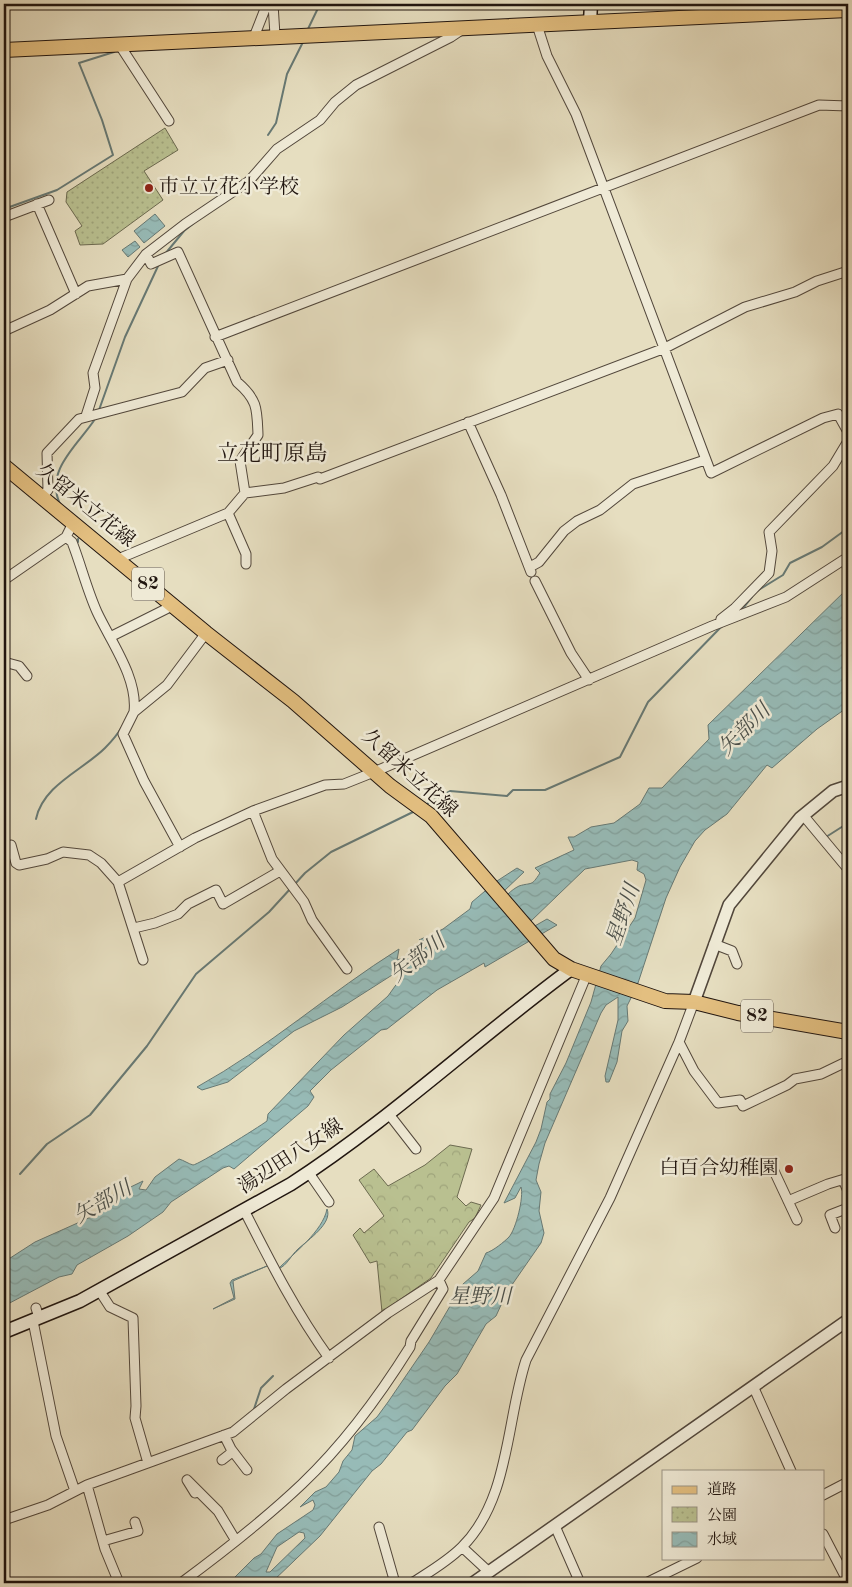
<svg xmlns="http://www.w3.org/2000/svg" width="852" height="1587" font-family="'Old Standard TT','Noto Serif JP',serif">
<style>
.forest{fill:url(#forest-crowns);stroke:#6c6a50}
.park{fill:url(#park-dots);stroke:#6c6a50}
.water{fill:url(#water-waves);stroke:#677974;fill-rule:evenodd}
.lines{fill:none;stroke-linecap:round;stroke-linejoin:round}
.stream{stroke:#677974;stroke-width:2}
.minor-casing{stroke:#52473b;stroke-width:11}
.tertiary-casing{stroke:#52473b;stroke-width:14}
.secondary-casing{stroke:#20150f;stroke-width:15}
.primary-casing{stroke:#20150f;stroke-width:16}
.trunk-casing{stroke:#20150f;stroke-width:16}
.minor{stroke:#efead6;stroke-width:9}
.tertiary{stroke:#efead6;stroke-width:11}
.secondary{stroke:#efead6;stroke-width:12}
.primary{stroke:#e3bf80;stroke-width:14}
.trunk{stroke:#e3bf80;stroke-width:14}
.poi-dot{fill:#8f2418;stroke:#efead6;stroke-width:2}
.labels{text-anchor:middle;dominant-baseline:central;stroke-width:5;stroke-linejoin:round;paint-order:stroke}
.shield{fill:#efead6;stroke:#5e554b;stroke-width:1}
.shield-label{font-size:19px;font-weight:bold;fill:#20150f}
.poi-label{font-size:20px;fill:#20150f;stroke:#efead6;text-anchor:start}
.street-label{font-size:20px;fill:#20150f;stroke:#efead6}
.water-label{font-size:21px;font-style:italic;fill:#4a4f4a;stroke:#efead6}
.quarter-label{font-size:22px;fill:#20150f;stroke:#efead6}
</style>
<defs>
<pattern id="forest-crowns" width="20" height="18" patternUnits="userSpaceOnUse" patternTransform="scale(1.25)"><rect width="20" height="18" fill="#b9c090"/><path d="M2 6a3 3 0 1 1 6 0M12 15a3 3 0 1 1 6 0" fill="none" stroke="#9fa47b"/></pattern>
<pattern id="park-dots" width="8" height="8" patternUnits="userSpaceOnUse" patternTransform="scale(1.25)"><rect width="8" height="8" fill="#b9c090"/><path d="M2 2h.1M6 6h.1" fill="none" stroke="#9fa47b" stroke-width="1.8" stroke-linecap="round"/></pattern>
<pattern id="water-waves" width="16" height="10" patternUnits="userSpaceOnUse" patternTransform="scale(1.25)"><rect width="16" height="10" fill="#97bbb7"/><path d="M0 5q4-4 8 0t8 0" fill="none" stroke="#82a09c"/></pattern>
</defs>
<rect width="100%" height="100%" fill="#e6dec0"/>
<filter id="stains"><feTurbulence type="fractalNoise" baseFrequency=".004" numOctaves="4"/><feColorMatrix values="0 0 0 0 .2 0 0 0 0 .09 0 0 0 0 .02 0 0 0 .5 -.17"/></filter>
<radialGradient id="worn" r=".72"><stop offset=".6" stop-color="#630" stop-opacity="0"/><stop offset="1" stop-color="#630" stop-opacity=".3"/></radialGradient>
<path class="forest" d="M450,1145l22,4 -15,48 9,9 5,-4 10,3 -6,13 -6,4 -38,56 -49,34 -5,-51 -7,2 -17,-28 7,-7 4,5 20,-17 -25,-36 15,-11 14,17 37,-21z"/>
<path class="park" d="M165,128l13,22 -34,21 19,29 -60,44 -23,1 -5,-14 7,-5 -16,-24 1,-10z"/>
<path class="water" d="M155,214l10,12 -21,17 -10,-12z
M135,241l5,6 -12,10 -6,-7z
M848,588v119l-31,22 -45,39 -5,-3 -40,49 -22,16 -10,11 -15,26 -14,31 -29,88 -10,20 1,15 -6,10 -5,31 -8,20h-3l-1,-6 13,-56v-23l-12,8 -5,8 -56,130 -6,21 -3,16 5,12 -2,19 5,22 -3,10 -34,49 -11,24 -10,8 -29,50 -12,12 -33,44 -5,2 -26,32 -9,7 -52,65 -49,47h-42l25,-25 7,-4 16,-20 36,-24 2,-5 -2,-5 -13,7 15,-15 11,-5 13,-15 4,-11 9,-11 3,-14 22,-19 11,-15 41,-60 34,-58 15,-13 8,-18c7,-2 18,-11 23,-16 7,-8 15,-40 12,-50l-6,11 -11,5 32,-61 5,-13 6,-27 3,-3v-5l16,-31 25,-61 10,-36 10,-12 24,-36 11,-38 -2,-6 -7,-4 1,-8 -6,-2 -47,9 -54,52 2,6 14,-8 10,6 -72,42 -1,-4 -47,27 -50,39 -6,1 -50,40 -21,21 4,6 -6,9 -74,63 -5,-3 -6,2 -52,34 -8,10 -35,24 -51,29 -5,9 -13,3 -55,29v-44l31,-20 56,-25 19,-20 33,-16 -4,8 7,1 9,-13 24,-18c4,1 10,5 14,6 5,0 66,-38 74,-44l1,-7 76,-79 44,-39 20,-28 -8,2 -58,37 -48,24 -66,51 -26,8 -5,-3c71,-39 133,-95 202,-138l-2,11 23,-7 8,-8 -3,-4 -6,-1 24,-11 27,-20 2,-7 25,-21 20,-13 7,4 -20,19 4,3c3,-3 7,-6 11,-8 13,-4 12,1 21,-13l-5,-5 39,-18 -6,-13h6l17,-10 23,-4 26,-19 9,-16h13l47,-49 -1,-14zM299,1532l5,1 1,5 -35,34h-4l11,-25z
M327,1209c6,14 -19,31 -29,40 -7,6 -11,17 -20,20 15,-15 45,-38 49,-60z
M267,1266l-34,15 2,18 -22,10 21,-11 -4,-15 2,-3z"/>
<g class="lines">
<path class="stream" d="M307,31l13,-27
M268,135l8,-12 11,-49 16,-32
M4,209l53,-19 56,-35 -11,-35 -23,-57 35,-11
M165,254l19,-23 10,-8
M99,410l26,-73 34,-73
M60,504c-16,-34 19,-60 35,-85
M78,542v-3
M757,591l26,-16 7,-12 32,-16 26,-19
M741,611l11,-14
M425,805l25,-14 57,5 6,-6h32l75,-33 28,-55 74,-76
M36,819c7,-34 47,-49 69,-71 6,-6 12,-13 17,-21
M826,837l22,-14
M294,885l11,-12 26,-21 84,-41
M20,1174l27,-30 43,-29 57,-69 49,-72 73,-62 22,-24
M254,1409l7,-21 12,-12"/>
<defs>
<path id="minor" d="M273,4l2,31
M537,25l10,31 29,58 135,359 112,-55 15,-4 10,18
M254,37l13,-33
M119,44l50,77
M37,204l39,90
M4,217l45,-17
M146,254l5,10 27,-12 59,130c21,18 20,27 21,53l-18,26 5,32
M4,331l46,-21 38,-24 39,-7
M215,337l604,-232 29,1
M86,416l9,-28 -2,-15 34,-94 19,-25 39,-30 64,-43 28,-32 43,-29 15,-18 21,-17 95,-48 12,-8
M468,422l33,73 30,77
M41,498l7,-8 -1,-37 32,-34 103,-27 23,-24 23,-8
M228,513l18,41v10
M73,523l-7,14 6,5c9,23 15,48 25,70 14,30 41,66 37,100
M118,559l110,-46 17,-20 39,-5 34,-11 2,2 345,-131 80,-41 50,-15 22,-11 31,-10
M530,567l9,-5 25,-31 13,-10 23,-11 33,-26 72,-24
M4,580l62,-43
M535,581l36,72 18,27
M720,623l1,-4 14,-11 34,-35 3,-22 -3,-19 64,-66 15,-25
M110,637l64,-32
M4,662l15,4 8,10
M253,811l19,48 32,43 8,18 35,49
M803,815l45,54
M11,845l5,18 3,2 28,-6 16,-7 26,3 12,8 17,19 25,78
M180,847l-36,-66 -21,-47 11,-22 33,-27 39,-52
M118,882l77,-44 58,-27 72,-26 19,-1 30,-12 338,-146 74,-29 62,-40
M134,928l21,-5 23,-9 10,-10 28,-14 7,14 57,-33
M714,944l18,7 5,13
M679,1042l15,29 24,32 22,-3 3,6 44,-21 8,-6 26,-5 27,-13
M388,1113l28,36
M774,1171l23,49
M309,1173l20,29
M843,1180l5,11
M788,1201l40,-17 20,-6
M244,1210c26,51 51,101 85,148
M835,1228l-5,-13 18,-7
M99,1290l11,17 23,11 3,88 -1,12 13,45
M36,1308l3,10
M33,1321l23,115 19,55
M753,1386l38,85
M231,1449l16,21
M222,1460l9,-7v-4l-7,-14
M87,1485l18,64 14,34
M195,1493l-8,-13 31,31 18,30
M823,1495l25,-13
M4,1520l44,-15 39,-20 146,-53 53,-43 102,-76 51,-33 55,-82 93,-224
M555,1526l25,57
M379,1527l16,56
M823,1534l25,48
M103,1541l35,-10 -3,-9
M462,1547l27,25
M181,1583c42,-31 83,-63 121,-99 41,-39 78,-89 108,-137l1,-6 32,-52 -4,-9
M412,1583c17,-11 35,-21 50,-36 48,-48 44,-126 64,-187l84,-162 69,-156 15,-40
M646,1583l51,-25"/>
<path id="tertiary" d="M694,1002l35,-97 71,-87 33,-27 15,-5
M473,1583l375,-263"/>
<path id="secondary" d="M590,22l1,-18
M4,1332l76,-31 211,-117c99,-64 185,-145 280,-215"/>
<path id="primary" d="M4,466l202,167 87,68 97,85 41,30 123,143 17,10 94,32 29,1 44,11 110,19"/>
<path id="trunk" d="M4,50l844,-40"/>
</defs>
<use href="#minor" class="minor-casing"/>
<use href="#tertiary" class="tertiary-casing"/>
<use href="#secondary" class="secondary-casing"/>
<use href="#primary" class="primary-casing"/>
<use href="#trunk" class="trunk-casing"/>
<use href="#minor" class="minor"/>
<use href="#tertiary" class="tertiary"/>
<use href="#secondary" class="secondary"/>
<use href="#primary" class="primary"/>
<use href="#trunk" class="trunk"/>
</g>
<g class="poi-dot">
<circle cx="149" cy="188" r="5"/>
<circle cx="789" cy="1169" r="5"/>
</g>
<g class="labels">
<g class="shield">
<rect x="132" y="567.5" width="32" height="33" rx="4"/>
<rect x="741" y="999.5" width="32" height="33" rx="4"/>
</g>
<g class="shield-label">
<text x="148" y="584">82</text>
<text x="757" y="1016">82</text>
</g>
<g class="poi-label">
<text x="159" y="188">市立立花小学校</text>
<text x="779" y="1169" text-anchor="end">白百合幼稚園</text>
</g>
<g class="street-label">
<text transform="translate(85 506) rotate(39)">久留米立花線</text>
<text transform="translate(409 774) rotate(42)">久留米立花線</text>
<text transform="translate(291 1157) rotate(-33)">湯辺田八女線</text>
</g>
<g class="water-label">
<text transform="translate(745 730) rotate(-45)">矢部川</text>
<text transform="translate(624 915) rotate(-71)">星野川</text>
<text transform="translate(418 959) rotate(-38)">矢部川</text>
<text transform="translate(103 1203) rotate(-30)">矢部川</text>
<text x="480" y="1297">星野川</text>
</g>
<g class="quarter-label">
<text x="272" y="454">立花町原島</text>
</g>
</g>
<rect width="852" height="1587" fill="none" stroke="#e6dec0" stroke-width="20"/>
<rect x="5" y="5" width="842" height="1577" fill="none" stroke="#20150f" stroke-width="2.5"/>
<rect x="10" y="10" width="832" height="1567" fill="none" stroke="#20150f"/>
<rect x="662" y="1470" width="162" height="90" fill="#efead6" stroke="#9c9586"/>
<rect x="672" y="1486" width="25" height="8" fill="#e3bf80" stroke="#9c9586"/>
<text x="707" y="1494" font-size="15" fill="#20150f">道路</text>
<rect x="672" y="1507" width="25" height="15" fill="url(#park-dots)" stroke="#9c9586"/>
<text x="707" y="1520" font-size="15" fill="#20150f">公園</text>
<rect x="672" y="1532" width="25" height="15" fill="url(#water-waves)" stroke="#9c9586"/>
<text x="707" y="1544" font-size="15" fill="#20150f">水域</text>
<rect width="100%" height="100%" filter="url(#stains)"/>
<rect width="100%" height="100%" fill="url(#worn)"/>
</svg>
